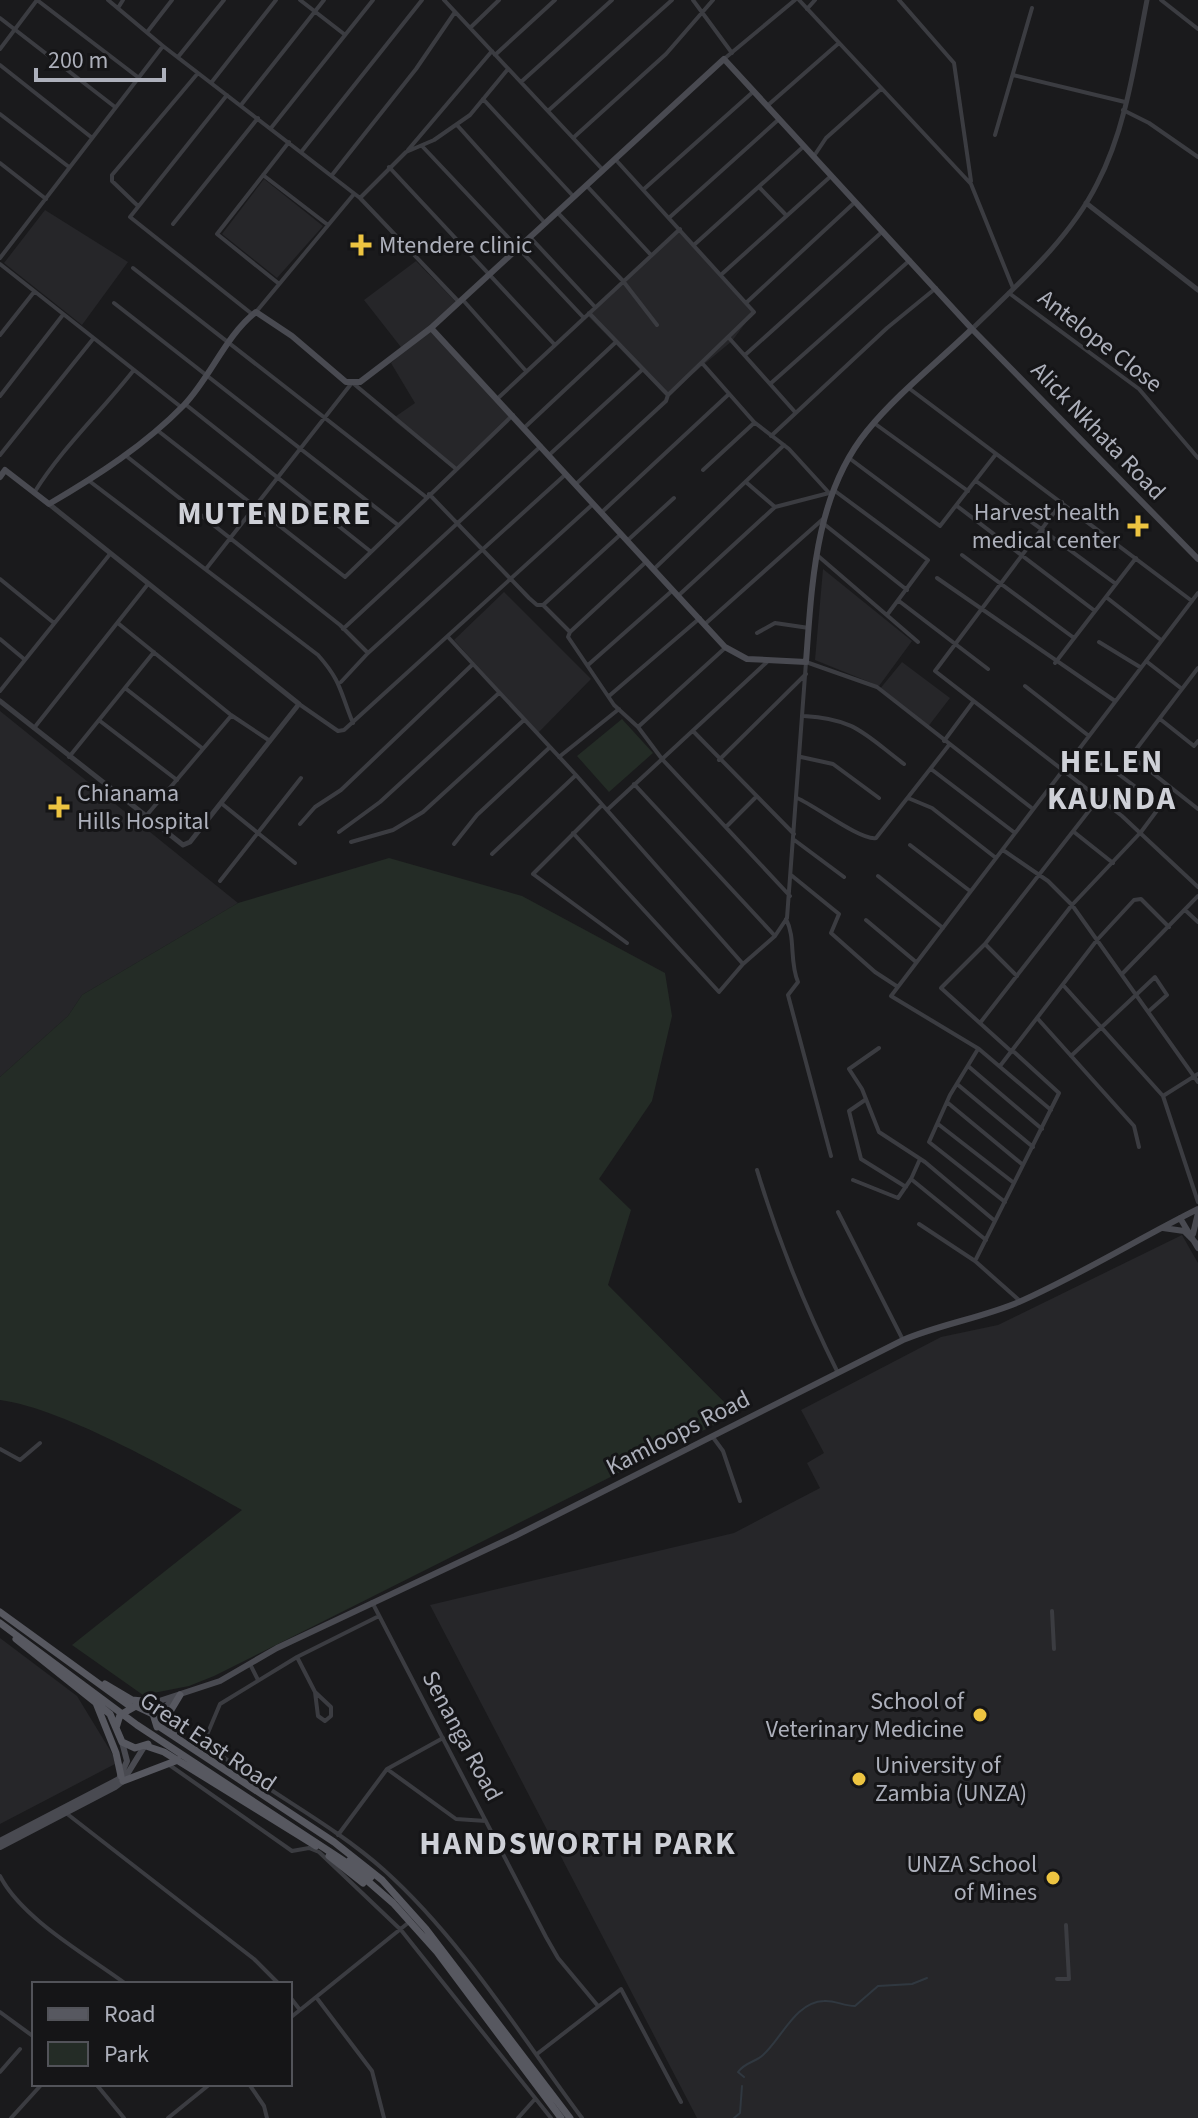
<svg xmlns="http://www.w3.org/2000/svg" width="1198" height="2118" font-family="'Source Sans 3',sans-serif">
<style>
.built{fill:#262629}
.green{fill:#242c26}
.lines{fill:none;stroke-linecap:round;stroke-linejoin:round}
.stream{stroke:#303840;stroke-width:2}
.minor{stroke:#3b3c41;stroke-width:4}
.tertiary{stroke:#3b3c41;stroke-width:5}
.secondary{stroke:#494a51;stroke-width:6}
.primary{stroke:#575860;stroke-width:7}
.poi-dot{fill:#edc441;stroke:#151517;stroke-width:3}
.labels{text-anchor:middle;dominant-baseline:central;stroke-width:6;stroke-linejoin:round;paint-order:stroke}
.poi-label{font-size:24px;fill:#adb0bb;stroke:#151517;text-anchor:start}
.street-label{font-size:24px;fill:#adb0bb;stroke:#151517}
.district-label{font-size:32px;font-weight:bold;letter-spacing:2px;fill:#ced0d7;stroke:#151517}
</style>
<rect width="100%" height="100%" fill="#1a1a1c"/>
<path class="built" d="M264,179l59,47 -46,52 -55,-44z
M45,210l83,52 -46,63 -78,-62z
M681,230l72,83 -21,28 -66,55 -78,-80z
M416,261l42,43 -27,25 81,88 -58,52 -62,-50 23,-16 -24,-40 13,-12 -40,-51z
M823,569l89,72 -33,45 -64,-26z
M504,592l87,87 -53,54 -84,-93z
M902,662l48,36 -23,30 -48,-38z
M0,711l238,192 -156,92 -14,21 -68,61z
M1182,1235l16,28v855h-501l-267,-513 304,-72 86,-45 -13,-25 17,-10 -23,-43 140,-73 57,-12z
M0,1638l77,58 36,59 2,9 -115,60z"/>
<path class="green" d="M622,719l31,34 -44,39 -32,-36z
M389,858l133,38 143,77 7,43 -20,85 -53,78 32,31 -23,75 128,129 -522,262 -25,10 -46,9 -71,-50 170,-135c-58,-33 -178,-102 -242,-110v-323l68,-61 14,-21 156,-92z"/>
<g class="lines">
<path class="stream" d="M744,2077l-6,-5c7,-10 18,-10 25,-17 19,-17 32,-53 61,-54 10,-1 20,5 31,5l23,-20 34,-2 15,-6
M734,2118l6,-5 2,-27"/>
<path class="minor" d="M37,0l102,78
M108,0l55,46
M300,0l44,34
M444,0l159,170
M693,0l39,53
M799,0l172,184 42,104
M899,0l55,63 17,118
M1161,0l37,29
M118,8l5,-8
M807,9l8,-9
M0,18l115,89
M471,27l28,-27
M148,31l24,-31
M0,49l37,-49
M495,55l60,-55
M178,57l46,-57
M724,59l71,-59
M0,65l91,72
M1013,75l112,27
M521,82l91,-82
M211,83l65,-83
M227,95l-97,122 122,97
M483,99l91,98
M241,105l83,-105
M767,106l72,-63
M549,110l123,-110
M1123,110l26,13 49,34
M0,114l69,53
M457,125l88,98
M271,128l102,-128
M995,135l37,-127
M573,138l93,-84 47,-54
M422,146l162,172
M408,150l84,-99
M302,151l120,-151
M814,156l12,-18 55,-49
M0,163l46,36
M389,167l166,178
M263,175l65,50
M332,175l84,-106 39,-57
M586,185l65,70
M759,187l26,27
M644,189l110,-98
M360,198l46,-46 28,-12 36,-25 38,-46
M138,206l-26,-25v-6l86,-102
M557,212l66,69 34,44
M670,217l108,-97
M173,224l85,-106
M530,237l65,70
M695,244l108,-97
M0,258l163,-212 197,152 99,104
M0,264l181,143
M133,268l293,229
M723,273l108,-97
M278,283l-61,-49 72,-92
M1009,293l130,96 59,69
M462,299l64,72
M747,302l107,-99
M114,303l284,222
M256,312l98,-118
M589,313l79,82 86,-83 -139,-153
M0,335l34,-43
M729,338l66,74
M745,355l138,-124
M702,363l52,59 35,27 42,46
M354,384l101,84
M770,384l140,-124
M910,389l282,212
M0,396l62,-80
M497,399l183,-170
M185,404l185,147
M874,423l94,68
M524,428l92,-86
M157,430l188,147 168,-162
M771,436l116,-108 49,-40
M0,455l93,-116
M125,455l215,170 28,28
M549,455l94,-86
M849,458l91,68 56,-72
M703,470l51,-47
M88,480l230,175c24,27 22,37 35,68
M976,481l140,103
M747,483l28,24 54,-14
M576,484l90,-83 2,-6
M835,491l93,69 -41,55
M34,493c28,-45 66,-80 99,-122
M429,494l100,104 8,7h6l27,27 -2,5 46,68 24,22 24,32 128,137
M1062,502l-127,169 187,145 76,71
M957,506l138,105
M602,512l127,-118
M824,524l83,66
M628,540l46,-42
M817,555l101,87
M962,555l112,83
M206,569l145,-185
M654,569l130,-124
M937,578l178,123
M0,579l54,44
M679,595l96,-88
M1106,597l55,43
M899,601l89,68
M543,605l78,-71
M119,624l112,91 39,26
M705,624l118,-105
M343,629l198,-183
M570,632l77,-71
M757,633l18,-10 34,5
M448,637l128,138 167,189
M0,639l24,20
M1099,642l41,25
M1146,661l36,28
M1055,663l81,-105
M588,665l85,-75
M1198,668l-67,88 67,53
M341,682l27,-29 198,-179
M1025,686l64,50
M125,688l77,60
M0,691l110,-137
M609,696l91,-78
M299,704l39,27 6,-1 249,-226
M804,716c52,3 60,18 100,48
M1160,719l34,27 4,-5
M100,721l77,59
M638,727l87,-79
M34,728l114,-144
M693,731l101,103
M944,741l29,-39
M69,757l85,-105
M559,757l60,-48
M801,757l32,7 46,34
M719,760l87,-86
M1091,767l14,-3 56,42
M931,769l84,64
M634,784l141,152
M797,798c19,8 64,43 79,40l73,-93
M908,798l24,10 64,50
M221,803l74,60
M602,805l-69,69 94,69
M607,810l160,-148
M146,816l85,-100
M300,824l15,-17 26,-17 132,-126
M726,827l29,-29
M339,832l41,-30 119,-109
M1074,832l39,31
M573,833l146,159 24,-28 32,-28 12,-18 19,-256 71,25 156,122
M793,839l51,38
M351,842l42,-12 30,-18 101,-92
M454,844l23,-29 72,-67
M910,845l60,46
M1003,850l45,31 24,24 126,177
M492,854l84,-79
M791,875l48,39 -8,19 44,39 23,15
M878,876l65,52
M220,881l81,-103
M1185,910l13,12
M786,919c10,19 3,42 12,63l-10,13 43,161
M866,920l50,42
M985,944l32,32
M1123,973l75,-77
M1063,985l100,111
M1038,1019l96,107 5,21
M980,1023l92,-118 69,-73 32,-43
M879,1048l-30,21 13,20 17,43 46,30 70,59
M978,1049l-28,46 -21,47 76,60
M1012,1052l-71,-64 44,-44 114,-146
M1071,1056l84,-79 12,18 -18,16
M968,1066l74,63
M1000,1066l97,-126 37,-40 7,-1 28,28
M1198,1074l-35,22 35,106
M957,1084l76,63
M865,1100l-16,11 12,48 45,28
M948,1103l75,62
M1051,1110l-72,-61 -88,-53 307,-403
M938,1124l76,59
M757,1170c21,70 48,137 81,203
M911,1179l9,-20
M853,1180l45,18 13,-19 75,61
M838,1212l65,128
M919,1224l56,37 45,40
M975,1261l84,-168 -46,-42
M712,1436l11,15 17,50
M0,1449l20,11 20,-17
M372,1602l174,335 12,21 40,48
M1052,1611l2,38
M379,1616l-82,41 -77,47 -16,38c57,47 125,79 180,128 78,70 136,165 198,248
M297,1657l18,35 3,24 7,5 6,-5v-9l-16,-15
M250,1664l8,16
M168,1764l124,87 17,-3 10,4 82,78 150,188
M387,1769l69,50 30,2
M66,1813l188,146 25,25
M338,1835l49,-66 56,-31
M0,1876c22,43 87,79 126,108
M1057,1979h12l-3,-54
M290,1997l10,13
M316,1997l56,74 12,47
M0,2012l34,25
M290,2018l118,-95
M537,2054l84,-65 60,113
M0,2072l20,-23
M96,2084l28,34
M249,2084l15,22 3,12
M11,2118l31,-34
M168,2118l42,-34
M518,2118l17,-19"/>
<path class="tertiary" d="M1086,203l112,87
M972,329c44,-43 97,-89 125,-145 29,-55 38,-123 50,-184
M0,701l183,144 7,-3 109,-138 -250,-200"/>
<path class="secondary" d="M431,328l294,319 22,12 59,3c6,-79 9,-167 61,-231 31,-38 71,-69 105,-102
M0,477l5,-7 44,34c48,-28 96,-59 135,-99 26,-27 42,-70 72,-93l36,24 54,46h14l71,-54 293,-269 248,270 226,230
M1180,1218l18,30
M1163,1228l21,3 11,11
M1193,1234l5,-21
M141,1707l79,-26 57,-33 238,-112 388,-196c38,-16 78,-22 116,-38 61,-27 119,-63 179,-93
M157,1722l6,-13 13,-12
M0,1841l119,-62 8,-18 -5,-19
M0,1847l115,-60 8,-6 21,-34"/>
<path class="primary" d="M0,1612l131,95
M0,1623l137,102 210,138 46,40 44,49 124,166
M16,1639l94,75 12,28 13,6 13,-4
M105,1684l27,16 22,2
M96,1703l20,50 5,23
M157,1725l177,117 48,38 44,49 144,189
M116,1728l4,-13 16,-9 17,8 4,13
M174,1736l-6,-21 12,-20
M146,1746l18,6 152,94
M123,1781l55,-21
M329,1856l34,27
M350,1860l21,17"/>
</g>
<g class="poi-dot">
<path d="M357 233h8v8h8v8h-8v8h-8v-8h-8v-8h8z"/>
<path d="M1134 514h8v8h8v8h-8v8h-8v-8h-8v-8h8z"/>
<path d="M55 795h8v8h8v8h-8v8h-8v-8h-8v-8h8z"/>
<circle cx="980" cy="1715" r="8"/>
<circle cx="859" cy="1779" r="8"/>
<circle cx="1053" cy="1878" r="8"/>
</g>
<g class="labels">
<g class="poi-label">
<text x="379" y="245">Mtendere clinic</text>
<text x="1120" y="512" text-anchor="end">Harvest health<tspan x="1120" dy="28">medical center</tspan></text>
<text x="77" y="793">Chianama<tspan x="77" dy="28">Hills Hospital</tspan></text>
<text x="964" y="1701" text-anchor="end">School of<tspan x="964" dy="28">Veterinary Medicine</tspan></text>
<text x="875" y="1765">University of<tspan x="875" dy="28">Zambia (UNZA)</tspan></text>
<text x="1037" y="1864" text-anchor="end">UNZA School<tspan x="1037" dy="28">of Mines</tspan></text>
</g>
<g class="street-label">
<text transform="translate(1100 341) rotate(38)">Antelope Close</text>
<text transform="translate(1098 431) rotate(46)">Alick Nkhata Road</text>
<text transform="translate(678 1433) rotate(-27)">Kamloops Road</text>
<text transform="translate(462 1736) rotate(62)">Senanga Road</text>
<text transform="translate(208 1742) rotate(34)">Great East Road</text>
</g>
<g class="district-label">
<text x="275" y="514">MUTENDERE</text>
<text x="1112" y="762">HELEN<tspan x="1112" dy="37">KAUNDA</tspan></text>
<text x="578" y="1844">HANDSWORTH PARK</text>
</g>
</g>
<rect x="32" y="1982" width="260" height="104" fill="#151517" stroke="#525359" stroke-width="2"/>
<rect x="48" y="2008" width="40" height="12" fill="#575860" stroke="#525359" stroke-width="2"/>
<text x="104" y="2022" font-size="24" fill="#adb0bb">Road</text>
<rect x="48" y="2042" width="40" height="24" fill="#242c26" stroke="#525359" stroke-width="2"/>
<text x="104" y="2062" font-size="24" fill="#adb0bb">Park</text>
<path d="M36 68v12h128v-12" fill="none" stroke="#adb0bb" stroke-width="4"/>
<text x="48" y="68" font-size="24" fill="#adb0bb" stroke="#151517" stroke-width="6" paint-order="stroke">200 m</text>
</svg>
